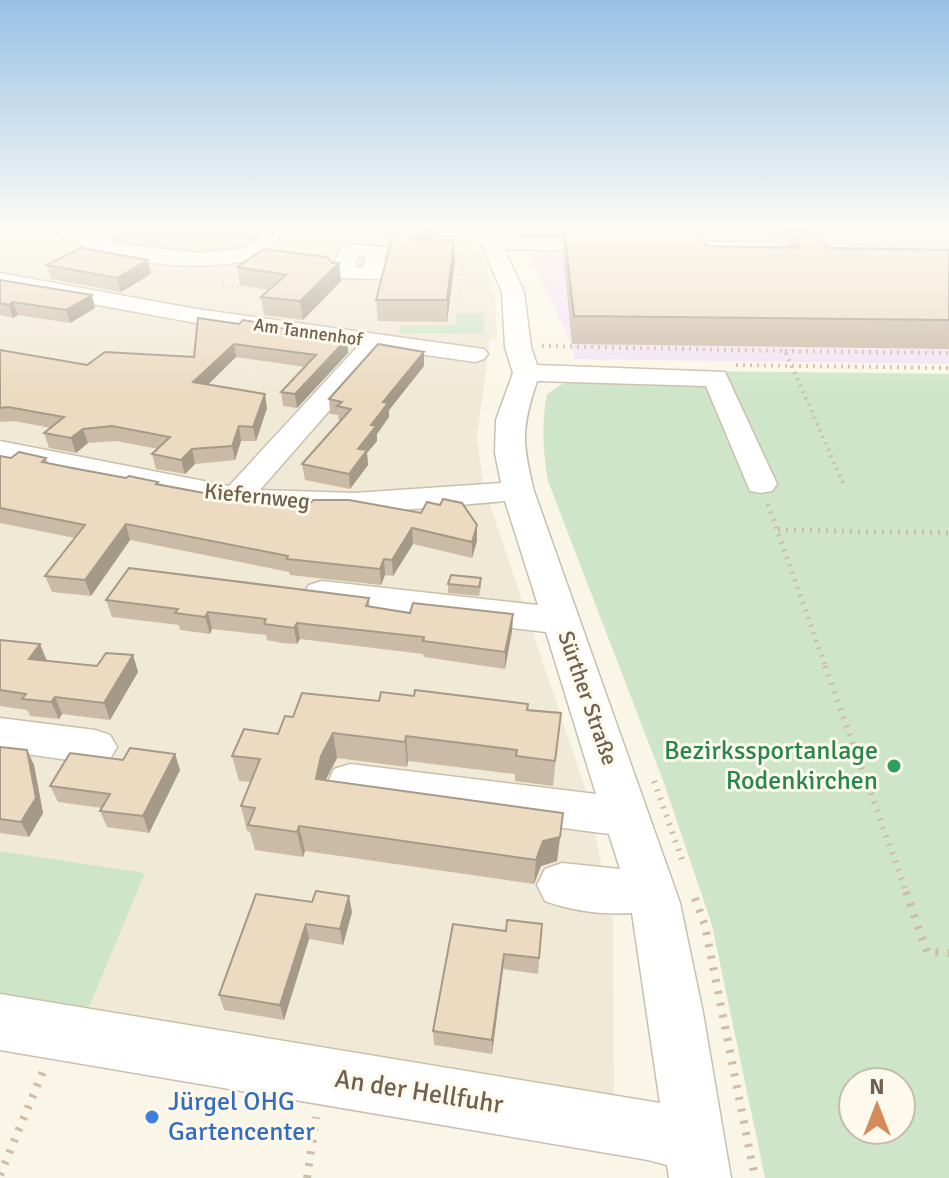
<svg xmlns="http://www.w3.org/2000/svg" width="949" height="1178" font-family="Signika,sans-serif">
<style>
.residential{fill:#f0e9d6}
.education{fill:#f2e3f6}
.green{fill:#cee6c7;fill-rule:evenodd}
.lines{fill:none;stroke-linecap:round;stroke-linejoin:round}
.minor-casing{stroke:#cabfae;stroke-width:3}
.path-far4{stroke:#d1bda5;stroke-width:3;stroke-dasharray:1 4;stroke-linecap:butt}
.path-far3{stroke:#d1bda5;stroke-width:4;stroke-dasharray:2 5;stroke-linecap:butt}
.path-far2{stroke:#d1bda5;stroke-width:5;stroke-dasharray:2 6;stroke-linecap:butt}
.path-far1{stroke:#d1bda5;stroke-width:6;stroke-dasharray:2 7;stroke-linecap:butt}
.path{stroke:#d1bda5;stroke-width:8;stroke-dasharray:3 9;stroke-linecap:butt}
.minor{fill:#fff;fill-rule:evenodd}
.wall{fill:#cbbba6}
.shaded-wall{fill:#a59987}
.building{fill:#ecdac1;stroke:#a59987;stroke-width:2}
.leisure-dot{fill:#2e9e5b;stroke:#fdf9ec;stroke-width:3}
.shop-dot{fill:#3f7fe0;stroke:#fdf9ec;stroke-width:3}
.labels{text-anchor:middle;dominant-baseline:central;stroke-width:6;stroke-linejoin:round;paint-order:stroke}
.far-street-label{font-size:18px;fill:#70604e;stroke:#fdf9ec}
.street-label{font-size:22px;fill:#70604e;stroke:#fdf9ec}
.near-leisure-label{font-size:26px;fill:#27864d;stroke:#fdf9ec;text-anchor:end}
.near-street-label{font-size:26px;fill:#70604e;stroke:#fdf9ec}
.near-shop-label{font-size:26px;fill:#366cbe;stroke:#fdf9ec;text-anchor:start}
</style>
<rect width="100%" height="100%" fill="#faf6e7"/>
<path class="residential" d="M0,227h465l18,31 12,34 2,47h-7l-13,98 6,47 103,307 27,128 1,185 -527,-92 57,-139 -144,-22z"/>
<path class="education" d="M514,227h435v137l-375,-5 -2,-15z"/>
<path class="green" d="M136,227h133l-15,23 -75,7 -76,-17 13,-9z
M456,313h27l1,21 -85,-1 2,-8h54z
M692,371l257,3v804h-184l-53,-253 -48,-142 -116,-302c-5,-30 -7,-57 -1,-87l13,-9 16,-4 111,2 8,4zM853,1082h48v48h-48z
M0,851l145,22 -58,139 -87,-13z"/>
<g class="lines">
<defs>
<path id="minor" d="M53,227h26l30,14 22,5 73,7 40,-5 14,-9 5,-12h20c-5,13 -9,22 -22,28 -42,22 -176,9 -208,-28z
M474,227h20l5,10 263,6 10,6 -10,6 -258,-6 20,43 7,55 6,18 188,7 52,112 -5,7 -11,2 -11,-2 -44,-105 -169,-5c-16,48 -15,61 -3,110l146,412 23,110 28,165h-62l-2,-13 -19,-5 -648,-110v-56l660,109 -28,-190c-29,2 -60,-2 -87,-12l-8,-16 8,-16 17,-6 58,6 -11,-35 -259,-34 -16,-5 -6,-13 6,-13 16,-5 246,30 -50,-162 -224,-27 -13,-4 -5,-8 5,-8 13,-4 216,24 -33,-104c-68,6 -137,14 -206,11 -101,-5 -200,-32 -299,-53v-18l229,45 129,-140 -162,-23 -196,-36v-14l196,36 288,40 4,5 -4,5 -9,3 -92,-13 -123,141 95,3 146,-10 -6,-30 1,-33 17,-47 -8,-26 -3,-55z
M350,244l35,3 4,4 -6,5 3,4 -6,19 -46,-1 -3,-5 9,-23zM358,257h8l-3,10h-8z
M0,718l95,12 15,5 7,12 -7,12 -15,5 -95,-14z"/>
</defs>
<use href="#minor" class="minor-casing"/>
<path class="path-far4" d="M867,227l27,23
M812,233h63
M24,239l20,-10
M227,278l-5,4 2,5 39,1
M458,300l7,-48"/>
<path class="path-far3" d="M542,346l243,5 59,134
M785,351l164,2
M736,365l213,3"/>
<path class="path-far2" d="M768,504l58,164
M778,530l171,3"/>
<path class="path-far1" d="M825,666l82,228
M654,781l30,84"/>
<path class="path" d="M906,892l21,60 22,1
M695,898l10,28 50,252
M0,1175l44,-106
M307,1178l9,-61"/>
<use href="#minor" class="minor"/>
</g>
<path class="wall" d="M344,227h47l-5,8 -42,-4z
M395,227h44l-9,13 25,20 -8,62 -69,-1 -2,-21z
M560,227h131l-1,3 16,16 81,1 2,-8h-15l-6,-12h35l-1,5 25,16 122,2v99l-377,-5 -9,-91 1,-18h-3z
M148,260l3,14 -30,18 -70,-13 -4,-14z
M339,263l2,18 -38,39 -39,-5 -3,-18 8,-7 -29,-5 -3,-18z
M0,280l95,28 -25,15 -52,-8 -5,3 -13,-3z
M239,324l22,1 86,14 1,14 -51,55 -14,-2 -2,-14 24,-25 -69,-10 -28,28 59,23 -11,33h-15l-6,19 -40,4 -10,10 -29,-5 -4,-15 6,-5 -42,-8 -28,2 -12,10 -27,-5 -5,-15 7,-5 -37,-7 -14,1v-72l87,15 107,-8z
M424,366l-35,44v7l-12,17v7l-10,12 1,12 -18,24 -45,-9 -3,-16 38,-43h-1l-1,-6 -8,-1 -1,-15z
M0,456l11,2h35l2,5 204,39 54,7 7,-9 164,41 -5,17 -59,-14 -20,32 -8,-1 -4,10 -91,-10 -1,-3 -159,-32 -39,56 -39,-4 -7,-16 30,-38 -75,-15z
M481,578v9l-2,9 -31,-3v-9z
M369,598l1,9 40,6 103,1 -1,17 -7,38 -81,-12 -1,-3 -123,-15 -3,5 -15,-1 -15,-3 -1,-5 -54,-6 -2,5 -30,-4 -1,-5 -67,-8 -6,-17z
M0,640l47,21 50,5 36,-11 5,17 -28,48 -48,-6 -3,5 -29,-3 -3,-6 -27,-4z
M379,701l149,9 33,3 -8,73 -38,-5v-7l-107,-13 -1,6 -70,-9 -11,22 237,33 -6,48 -16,5 -7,18 -229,-33 -2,6 -48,-7 -5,-18 -3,-1 -6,-25 9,-24 -11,-1 -7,-25 46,-22 15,-17z
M0,747l27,3 7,15 9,48 -14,24 -29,-4z
M175,754l5,16 -31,63 -42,-6 -7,-16 2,-3 -44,-6 -8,-16 73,-26z
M312,902l40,10 -9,33 -34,-6 -25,81 -60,-10 -5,-15z
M542,924l-4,50 -35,-5 -11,85 -58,-9 -1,-14 73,-100z"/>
<path class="shaded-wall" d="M385,227h6l-5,8z
M425,227h14l-22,33 -1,-20z
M454,240l1,20 -8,62v-22z
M148,260l3,14 -30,18 -4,-14z
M339,263l2,18 -38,39 -3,-19z
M92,295l3,13 -25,15 -4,-13z
M13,302l5,13 -5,3 -4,-13z
M347,339l1,14 -51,55 -2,-14z
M234,344l2,13 -40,39 -3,-14z
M424,352v14l-35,44v7l-12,17v7l-10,12 1,12 -18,24 -1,-15 9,-25 25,-47z
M265,394l2,14 -11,33 -3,-14z
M239,426l2,15 -6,19 -3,-14z
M83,429l5,14 -12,10 -5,-15z
M192,449l3,15 -10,10 -4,-14z
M126,524l4,16 -39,56 -6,-16z
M477,525v16l-5,17v-16z
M412,528l1,16 -20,32 -1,-16z
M384,559l1,16 -4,10 -1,-16z
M208,612l4,17 -2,5 -5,-17z
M513,614l-1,17 -7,38v-17z
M297,623l3,16 -3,5 -3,-16z
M40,644l7,17 -18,-2z
M133,655l5,17 -28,48 -6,-17z
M55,697l7,17 -3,5 -8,-17z
M333,733l4,25 -12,23 -9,-2 5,-23z
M406,736l2,25 -1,6 -2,-25z
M27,750l7,15 9,48 -14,24 -8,-15z
M175,754l5,16 -31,63 -6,-17z
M299,826l6,25 -2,6 -6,-25z
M560,837l-3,24 -16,5 -7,18 2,-24 7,-19z
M349,896l3,16 -9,33 -3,-16z
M306,924l3,15 -25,81 -4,-15z
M504,954l-1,15 -11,85v-14z"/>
<path class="building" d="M395,227h30l-9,13h38l-7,60h-71z
M564,228l136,2 6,16 94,2 -10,-16h27l10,16 122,2v70l-375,-4z
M81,248l67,12 -31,18 -70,-13z
M264,249l63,8 5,6h7l-39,38 -39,-4 25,-22 -49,-8z
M0,280l92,15 -26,15 -53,-8 -4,3 -9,-2z
M198,318l41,6 4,-4 18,3v2l86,14 -52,55 -14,-2 35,-37 -82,-11 -41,38 72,12 -12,33 -14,-1 -7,20 -40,3 -11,11 -29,-6 18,-17 -58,-11 -29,3 -12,9 -27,-5 20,-16 -56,-10 -8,1v-58l87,15 18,-13 89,5z
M378,344l46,8 -41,50 5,1 -17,22 5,1 -18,23 9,1 -18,24 -47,-10 49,-55 -14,-3 5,-4 -13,-3z
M19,452l27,6 -4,4 30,6 54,10 3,-2 29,6 -2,2 96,18 3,-3 51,10 7,-9h36l72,13 6,-11 13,3 3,-6 19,4 15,22 -5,17 -60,-14 -20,32 -8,-1 -4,10 -93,-10 1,-3 -162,-32 -41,56 -40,-4 40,-51 -85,-17v-52l11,2z
M129,568l240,30 -3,8 44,7 3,-10 100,11 -8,38 -82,-11 1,-4 -127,-14 -3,5 -30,-4 2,-5 -58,-7 -3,5 -30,-4 3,-4 -72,-9z
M451,575l30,3 -2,9 -31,-3z
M0,640l40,4 -11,15 68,7 9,-13 27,2 -29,48 -49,-6 -4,5 -29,-3 4,-5 -26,-4z
M415,690l113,14 -1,6 34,3 -6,48 -39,-5 1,-6 -111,-14 -1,6 -72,-9 -12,23 -5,23 247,34 -3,24 -17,4 -7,19 -237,-34 -2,6 -49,-7 7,-17 -14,-2 19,-47 -28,-3 12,-27 34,5 7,-18 8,1 9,-24 77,8 2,-9 33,4z
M0,747l27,3 9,48 -15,24 -21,-3z
M130,748l45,6 -32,62 -43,-5 10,-17 -60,-8 20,-33 53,7z
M316,891l33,5 -9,33 -34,-5 -26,81 -61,-10 37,-101 56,8z
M507,920l35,4 -3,34 -35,-4 -12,86 -59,-9 20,-107 53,7z"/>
<linearGradient id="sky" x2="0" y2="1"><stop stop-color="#97c1e5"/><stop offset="0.58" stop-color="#fdfbf4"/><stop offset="1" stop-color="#fdfbf4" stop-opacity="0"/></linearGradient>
<rect width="949" height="392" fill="url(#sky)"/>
<circle class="leisure-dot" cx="894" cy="766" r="8"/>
<circle class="shop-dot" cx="152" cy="1117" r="8"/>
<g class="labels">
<g class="far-street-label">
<text transform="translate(308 332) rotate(8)">Am Tannenhof</text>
</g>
<g class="street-label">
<text transform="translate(257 496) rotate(6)">Kiefernweg</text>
<text transform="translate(588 698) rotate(71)">Sürther Straße</text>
</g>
<g class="near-leisure-label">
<text x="878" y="751">Bezirkssportanlage<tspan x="878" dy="30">Rodenkirchen</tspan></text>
</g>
<g class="near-street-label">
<text transform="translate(419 1092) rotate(9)">An der Hellfuhr</text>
</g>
<g class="near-shop-label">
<text x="168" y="1102">Jürgel OHG<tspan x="168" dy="30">Gartencenter</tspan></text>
</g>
</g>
<g transform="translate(877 1106)"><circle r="38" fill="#fdf9ec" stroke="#c5bcad" stroke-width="2"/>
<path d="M0-6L14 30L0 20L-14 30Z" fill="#d58b5a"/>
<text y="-12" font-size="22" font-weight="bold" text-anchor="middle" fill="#70604e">N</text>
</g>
</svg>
